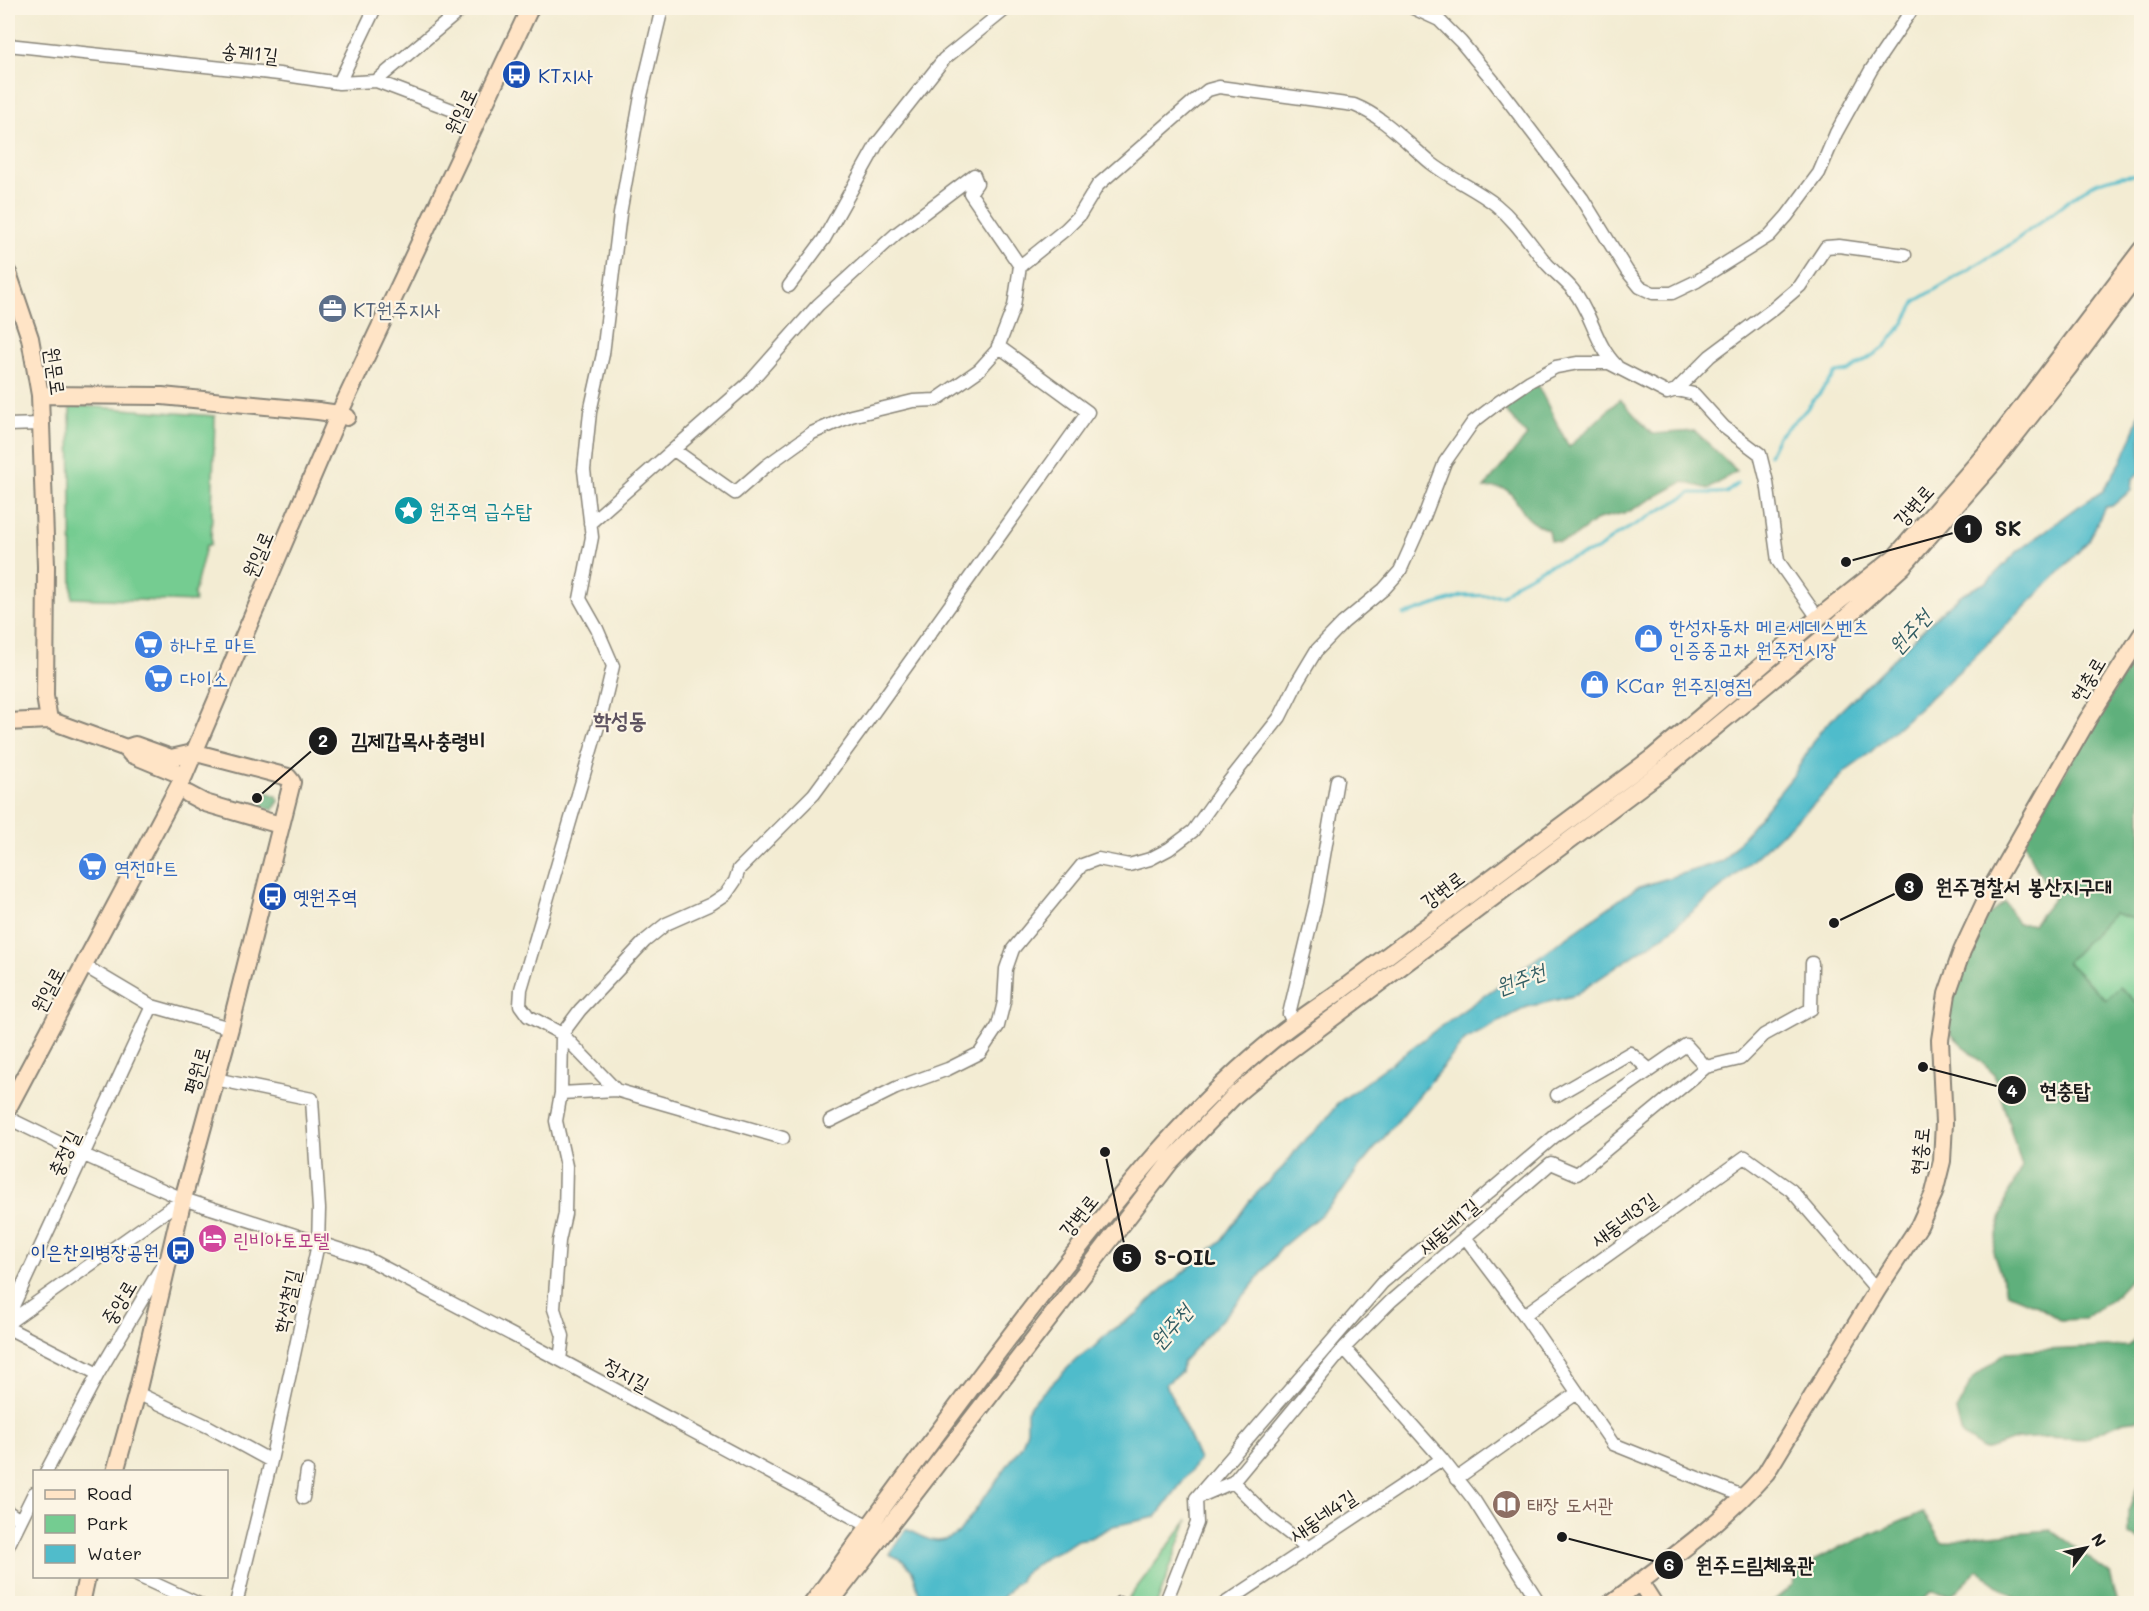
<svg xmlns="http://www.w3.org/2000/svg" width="2149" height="1611" font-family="Mali,'Poor Story',sans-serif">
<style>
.green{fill:#74cc91;stroke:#487456;stroke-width:1.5}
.forest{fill:#5fb07b;stroke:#3e664c;stroke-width:1.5}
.water{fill:#50bccb;stroke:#366c74;stroke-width:1.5}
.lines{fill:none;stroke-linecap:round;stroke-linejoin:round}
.stream{stroke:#50bccb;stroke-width:3}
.street-casing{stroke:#888478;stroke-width:15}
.secondary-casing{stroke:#888478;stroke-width:20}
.street{stroke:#fff;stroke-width:12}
.secondary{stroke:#ffe4c6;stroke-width:16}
.labels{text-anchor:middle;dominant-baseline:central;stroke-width:4.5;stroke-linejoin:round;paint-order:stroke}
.street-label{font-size:20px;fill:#1c1c1c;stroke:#fcf5e5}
.transit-label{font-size:20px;fill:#164399;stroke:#fcf5e5;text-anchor:start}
.service-label{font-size:20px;fill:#4e5e75;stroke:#fcf5e5;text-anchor:start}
.culture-label{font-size:20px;fill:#0d838f;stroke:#fcf5e5;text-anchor:start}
.shop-label{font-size:20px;fill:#366cbe;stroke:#fcf5e5;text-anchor:start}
.hotel-label{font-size:20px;fill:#b23c85;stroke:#fcf5e5;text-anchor:start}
.education-label{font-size:20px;fill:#785e54;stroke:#fcf5e5;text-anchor:start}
.water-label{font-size:21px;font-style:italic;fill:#315c62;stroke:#fcf5e5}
.quarter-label{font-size:22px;font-weight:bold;fill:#5d5260;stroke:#fcf5e5}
.leader{fill:none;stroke:#1c1c1c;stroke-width:2}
.callout-dot{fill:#1c1c1c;stroke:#fcf5e5;stroke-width:2}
.mark-label{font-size:18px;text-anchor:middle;font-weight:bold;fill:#fff}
.callout-label{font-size:21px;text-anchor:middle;font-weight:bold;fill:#1c1c1c;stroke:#fcf5e5;stroke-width:4.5;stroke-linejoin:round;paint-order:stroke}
</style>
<rect width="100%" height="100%" fill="#fcf5e5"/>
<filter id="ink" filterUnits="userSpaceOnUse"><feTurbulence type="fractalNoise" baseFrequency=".0167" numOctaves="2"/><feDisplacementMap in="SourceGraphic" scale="12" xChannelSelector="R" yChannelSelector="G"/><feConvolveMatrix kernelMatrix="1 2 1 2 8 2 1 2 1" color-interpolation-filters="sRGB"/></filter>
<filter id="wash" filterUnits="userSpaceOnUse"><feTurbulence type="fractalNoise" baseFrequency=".008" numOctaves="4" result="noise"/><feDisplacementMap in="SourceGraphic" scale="24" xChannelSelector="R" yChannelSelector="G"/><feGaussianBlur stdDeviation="1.35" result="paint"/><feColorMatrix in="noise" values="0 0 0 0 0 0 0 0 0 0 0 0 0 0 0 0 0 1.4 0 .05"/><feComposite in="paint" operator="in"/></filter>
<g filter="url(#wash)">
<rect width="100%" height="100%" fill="#f3ecd3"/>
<path class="green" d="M70,405l145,11 -4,128 -5,2 -12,48 1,8 -123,-4z
M2114,913l27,8v86l-21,-20 -13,13 -40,-38z
M1188,1520l-31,83h-32z"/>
<path class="forest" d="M1537,384l32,63 51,-48 32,35 43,-3 42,40 -28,18 -26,-7 -55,30 -30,7 -27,20 -12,3 -9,-2 -2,-10c-10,-5 -20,-9 -26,-20 -13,-20 -12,-24 -38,-22l43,-52 -25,-29z
M2141,647v274l-27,-8 -47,49 39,38 14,-13 21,20v261l-29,31 -28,20 -24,1 -24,-15 -29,-12 -14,-41 13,-54 16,-31 -28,-93 -43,-40 -6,-26 41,-91 19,-15 13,22h15l22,-27 -23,-35 -8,-22z
M262,790l15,6 2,5 -6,9 -15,-4z
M2141,1332v87l-17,2 -40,18 -38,-2 -28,2 -34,11 -22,-15 -6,-24 17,-33 33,-26 122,-6z
M2141,1478v62l-13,-5v-24z
M1923,1512l19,31 35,-7 74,-6 58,43 8,30h-94l-45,-33 -26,25 -21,-3 -12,11h-148l21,-18 9,-18 34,-17z"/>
<path class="water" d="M2141,408v62l-9,10 -1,10 -19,16 -7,1 -16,33 -33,36 -88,87 -104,95 -18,13 -28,29 -81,74 -71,60 -93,62 -46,11 -62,33 -108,130 -15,22 -19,21 -40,33 -36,46 -64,69 -2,11 -15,12 33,76 -43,57 -43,9 -23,12 -13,2 -12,8 -16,7 -27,20 -2,6 -6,3 -15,19h-78c-7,-27 -4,-38 -32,-49l17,-25c20,10 32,19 53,4l63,-88 5,-15v-19l4,-7 46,-45 17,-12 16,-16 27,-17 20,-20 64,-53 30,-42 35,-35 13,-18 25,-24 14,-19 99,-74 199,-141 87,-27 70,-85 28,-46 116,-114 25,-22 25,-12 31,-31 61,-45 24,-15 18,-29 14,-33z"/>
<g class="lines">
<path class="stream" d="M1769,455l9,-19 27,-25 31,-38 13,-2 36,-24 19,-24 12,-22 92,-55 75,-56 15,-8 23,-6 21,-2
M1404,615l58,-19 41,-1 13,-12 33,-18 48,-15 18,-14 76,-43h35l11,-9"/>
</g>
</g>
<g filter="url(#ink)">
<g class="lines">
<defs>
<path id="street" d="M1413,8l26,12 22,22 34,41 87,115 45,73 13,16 13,6h19l25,-12 72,-45 18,-20 32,-43 17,-40 35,-63 42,-62
M8,45l271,29 60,9 37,-2 87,-73
M376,81l103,39
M339,83l36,-75
M789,286l35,-47 53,-95 67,-85 63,-51
M1676,390l34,-34 63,-47 27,-23 26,-39 13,-1 66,9
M8,425l32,-1
M674,450l61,43 31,-27 46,-33 39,-17 62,-15 23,-1 43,-30 18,-20 17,-44 6,-40 46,-37 13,-13 19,-31 96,-84 14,-11 11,-3 135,18c30,12 52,37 77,58 20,16 45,26 65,42 21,17 34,39 51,59 8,9 19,17 26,26 19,23 22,54 43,75
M590,523l158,-139 70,-79 78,-71 78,-59 3,8 -7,10 50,73
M83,965l69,41 78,22
M1294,1024l-5,-10 27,-112 21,-122
M215,1079l97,20 7,110 -1,35 -47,217 -35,143
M616,1090l-54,-56 -34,-18 -8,-11 1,-16 80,-273 12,-50 -16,-37 -17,-30 12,-62 -8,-67 6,-58 13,-58 17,-140 21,-118 21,-88
M561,1093l55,-3 167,48
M1557,1095l73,-42 20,17
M8,1118l76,37 99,44 183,59 194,102 309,166
M830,1121l66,-33 52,-19 32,-16 18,-27 6,-24 2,-33 7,-20 69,-84 16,-6 31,6 21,-6 19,-10 24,-18 30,-42 57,-72 18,-36 18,-30 27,-28 41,-34 16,-18 24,-54 21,-55 28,-40 26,-20 31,-21 26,-14 22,-4h31l58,30 9,-3 18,4 30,33 36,27 7,28 11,79 40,57
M1465,1237l59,78 89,129 132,53
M1524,1315l221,-158 46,33 86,100
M8,1317l144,-311
M8,1323l175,-124
M8,1328l90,46
M1344,1348l98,111 32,41 66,104
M560,1360l3,-24 -9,-27 5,-68 6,-27 1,-48 -10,-45 5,-28 1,-59 18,-24 65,-69 21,-17 45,-20 15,-10 9,-13 4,-12 75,-75 47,-64 227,-318 -90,-66
M137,1393l72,34 62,34
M46,1472l52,-98 67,-113
M1456,1479l121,-86
M1233,1482l35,35 40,31
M1197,1497l185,-214 173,-147 131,-91 20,22
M303,1498l4,-27
M1196,1498l37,-16 111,-134 47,-47 160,-138 26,11 129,-107 34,-8 24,-24 47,-26 1,-46
M8,1512l12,8
M8,1546l26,-53
M138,1576l61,28
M1119,1603l1,1
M1165,1604l32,-81 -1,-25
M1224,1604l218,-145"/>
<path id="secondary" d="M8,273l22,65 10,57 6,171 -1,130 4,24
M40,395l122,1 156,15 21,3 8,3
M8,722l41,-2 77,28 5,6 53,22
M188,794l17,9 75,22
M8,1108l176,-332 155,-362 191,-406
M115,1472l22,-79 46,-194 47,-171 62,-246 -4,-5 -84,-22 -11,-2 -22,5 -36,-13 -9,3
M1640,1582l14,22
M81,1604l6,-28
M812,1604c74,-100 146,-201 222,-299 74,-95 154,-200 250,-274 17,-13 35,-25 52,-37l316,-236 166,-140 78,-62 98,-112 148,-195
M829,1604l342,-443 64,-66 48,-40 380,-285 167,-138 73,-66 91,-104 75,-95 73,-98
M1610,1604c55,-41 111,-80 156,-131l111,-183 42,-64 15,-33 8,-32 2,-38 -4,-83 7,-46 15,-43 30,-64 96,-168 54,-85"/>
</defs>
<use href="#street" class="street-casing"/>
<use href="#secondary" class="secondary-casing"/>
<use href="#street" class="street"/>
<use href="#secondary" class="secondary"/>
</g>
</g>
<defs>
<symbol id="bus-disc" viewBox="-11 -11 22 22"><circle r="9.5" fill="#1a4fb4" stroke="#fcf5e5"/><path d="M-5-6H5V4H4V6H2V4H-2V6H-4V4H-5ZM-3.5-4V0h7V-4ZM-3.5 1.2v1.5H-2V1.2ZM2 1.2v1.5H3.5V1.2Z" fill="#fff"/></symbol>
<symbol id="office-disc" viewBox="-11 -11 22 22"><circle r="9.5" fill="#5c6f8a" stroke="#fcf5e5"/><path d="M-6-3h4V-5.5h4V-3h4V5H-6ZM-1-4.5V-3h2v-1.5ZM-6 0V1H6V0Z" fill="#fff"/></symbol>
<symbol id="sight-disc" viewBox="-11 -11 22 22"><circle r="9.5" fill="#0f9aa8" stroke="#fcf5e5"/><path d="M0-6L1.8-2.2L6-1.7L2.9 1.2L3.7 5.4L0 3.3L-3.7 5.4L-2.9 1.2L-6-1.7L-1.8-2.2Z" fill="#fff"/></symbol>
<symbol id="shop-disc" viewBox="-11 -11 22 22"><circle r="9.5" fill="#3f7fe0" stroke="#fcf5e5"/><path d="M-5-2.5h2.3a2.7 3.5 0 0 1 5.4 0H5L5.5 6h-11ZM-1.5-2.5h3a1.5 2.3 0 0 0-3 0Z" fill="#fff"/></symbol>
<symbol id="supermarket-disc" viewBox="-11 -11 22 22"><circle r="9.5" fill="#3f7fe0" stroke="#fcf5e5"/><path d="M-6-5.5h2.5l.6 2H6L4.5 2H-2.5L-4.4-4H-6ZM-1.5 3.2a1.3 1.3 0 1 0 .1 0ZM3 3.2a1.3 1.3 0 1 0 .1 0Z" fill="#fff"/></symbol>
<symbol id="hotel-disc" viewBox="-11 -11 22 22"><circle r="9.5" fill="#d1479c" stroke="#fcf5e5"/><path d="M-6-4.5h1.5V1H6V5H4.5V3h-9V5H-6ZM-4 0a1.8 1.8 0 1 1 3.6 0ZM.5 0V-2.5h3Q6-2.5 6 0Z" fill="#fff"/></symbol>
<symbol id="library-disc" viewBox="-11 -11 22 22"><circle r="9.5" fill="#8d6e63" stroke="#fcf5e5"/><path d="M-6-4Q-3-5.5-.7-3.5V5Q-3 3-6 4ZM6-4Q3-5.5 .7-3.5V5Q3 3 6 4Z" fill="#fff"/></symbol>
</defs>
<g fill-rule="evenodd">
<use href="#bus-disc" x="500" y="58" width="33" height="33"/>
<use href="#office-disc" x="316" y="292" width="33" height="33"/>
<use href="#sight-disc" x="392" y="494" width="33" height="33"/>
<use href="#shop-disc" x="1632" y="622" width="33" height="33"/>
<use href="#supermarket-disc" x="132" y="628" width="33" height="33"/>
<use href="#supermarket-disc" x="142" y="662" width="33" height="33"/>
<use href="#shop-disc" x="1578" y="668" width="33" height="33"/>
<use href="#supermarket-disc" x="76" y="850" width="33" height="33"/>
<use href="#bus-disc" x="256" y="880" width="33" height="33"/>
<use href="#hotel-disc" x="196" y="1222" width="33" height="33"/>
<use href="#bus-disc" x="164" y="1234" width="33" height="33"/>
<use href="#library-disc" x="1490" y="1488" width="33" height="33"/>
</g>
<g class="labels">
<g class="street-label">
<text transform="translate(250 52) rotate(6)">송계1길</text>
<text transform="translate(460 111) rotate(-65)">원일로</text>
<text transform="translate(56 371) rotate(82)">원문로</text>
<text transform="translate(1913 505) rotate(-48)">강변로</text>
<text transform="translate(257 554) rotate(-67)">원일로</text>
<text transform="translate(2087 679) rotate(-59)">현충로</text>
<text transform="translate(1442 889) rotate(-37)">강변로</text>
<text transform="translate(47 989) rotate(-62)">원일로</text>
<text transform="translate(196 1070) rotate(-74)">평원로</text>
<text transform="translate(1919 1151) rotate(-84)">현충로</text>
<text transform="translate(63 1153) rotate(-65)">충정길</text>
<text transform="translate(1078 1215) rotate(-51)">강변로</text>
<text transform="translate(1623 1219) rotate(-36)">새동네3길</text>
<text transform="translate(1448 1226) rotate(-41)">새동네1길</text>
<text transform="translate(286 1301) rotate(-78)">학성철길</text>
<text transform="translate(118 1302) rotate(-59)">중앙로</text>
<text transform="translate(627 1374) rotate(28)">정지길</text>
<text transform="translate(1322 1515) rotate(-34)">새동네4길</text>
</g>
<g class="transit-label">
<text x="538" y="75">KT지사</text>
<text x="293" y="896">옛원주역</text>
<text x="159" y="1251" text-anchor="end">이은찬의병장공원</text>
</g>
<g class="service-label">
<text x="353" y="309">KT원주지사</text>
</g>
<g class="culture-label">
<text x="429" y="510">원주역 급수탑</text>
</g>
<g class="shop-label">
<text x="1669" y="626">한성자동차 메르세데스벤츠<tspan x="1669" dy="23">인증중고차 원주전시장</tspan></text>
<text x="170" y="644">하나로 마트</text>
<text x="180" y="678">다이소</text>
<text x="1616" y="685">KCar 원주직영점</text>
<text x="114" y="867">역전마트</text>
</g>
<g class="hotel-label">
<text x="233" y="1239">린비아토모텔</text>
</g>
<g class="education-label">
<text x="1527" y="1504">태장 도서관</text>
</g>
<g class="water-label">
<text transform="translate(1909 631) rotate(-48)">원주천</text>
<text transform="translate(1520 978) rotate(-20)">원주천</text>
<text transform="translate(1170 1326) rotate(-49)">원주천</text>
</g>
<g class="quarter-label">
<text x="620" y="719">학성동</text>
</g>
</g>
<path class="leader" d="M1846 562L1968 529M257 798L323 741M1834 923L1909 887M1923 1067L2012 1090M1105 1152L1127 1258M1562 1537L1669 1565"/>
<g class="callout-dot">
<circle cx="1846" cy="562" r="6"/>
<circle cx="257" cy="798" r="6"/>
<circle cx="1834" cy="923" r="6"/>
<circle cx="1923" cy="1067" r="6"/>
<circle cx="1105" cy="1152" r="6"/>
<circle cx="1562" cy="1537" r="6"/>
<circle cx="1968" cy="529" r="15"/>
<circle cx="323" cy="741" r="15"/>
<circle cx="1909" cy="887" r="15"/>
<circle cx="2012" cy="1090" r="15"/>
<circle cx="1127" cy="1258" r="15"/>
<circle cx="1669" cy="1565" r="15"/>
</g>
<g class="mark-label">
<text x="1968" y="535">1</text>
<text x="323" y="747">2</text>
<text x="1909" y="893">3</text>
<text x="2012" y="1097">4</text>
<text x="1127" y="1264">5</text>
<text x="1669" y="1571">6</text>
</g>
<g class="callout-label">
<text x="2008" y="536">SK</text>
<text x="418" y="748">김제갑목사충령비</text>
<text x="2024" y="894">원주경찰서 봉산지구대</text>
<text x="2065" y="1098">현충탑</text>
<text x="1185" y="1265">S-OIL</text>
<text x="1755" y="1572">원주드림체육관</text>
</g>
<rect width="2149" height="1611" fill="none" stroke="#fcf5e5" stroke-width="30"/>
<rect x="33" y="1470" width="195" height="108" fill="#fcf5e5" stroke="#a29e95" stroke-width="1.5"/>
<rect x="45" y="1490" width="30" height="9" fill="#ffe4c6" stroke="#a29e95" stroke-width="1.5"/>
<text x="87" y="1500" font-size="18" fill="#1c1c1c">Road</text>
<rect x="45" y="1515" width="30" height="18" fill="#74cc91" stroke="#a29e95" stroke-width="1.5"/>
<text x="87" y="1530" font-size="18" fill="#1c1c1c">Park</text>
<rect x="45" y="1545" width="30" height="18" fill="#50bccb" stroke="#a29e95" stroke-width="1.5"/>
<text x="87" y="1560" font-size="18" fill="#1c1c1c">Water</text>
<g transform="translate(2086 1548) rotate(58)" stroke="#fcf5e5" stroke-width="4.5" paint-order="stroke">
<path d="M0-4.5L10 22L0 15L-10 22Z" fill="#1c1c1c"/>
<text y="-9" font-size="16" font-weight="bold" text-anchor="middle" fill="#1c1c1c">N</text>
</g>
</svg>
